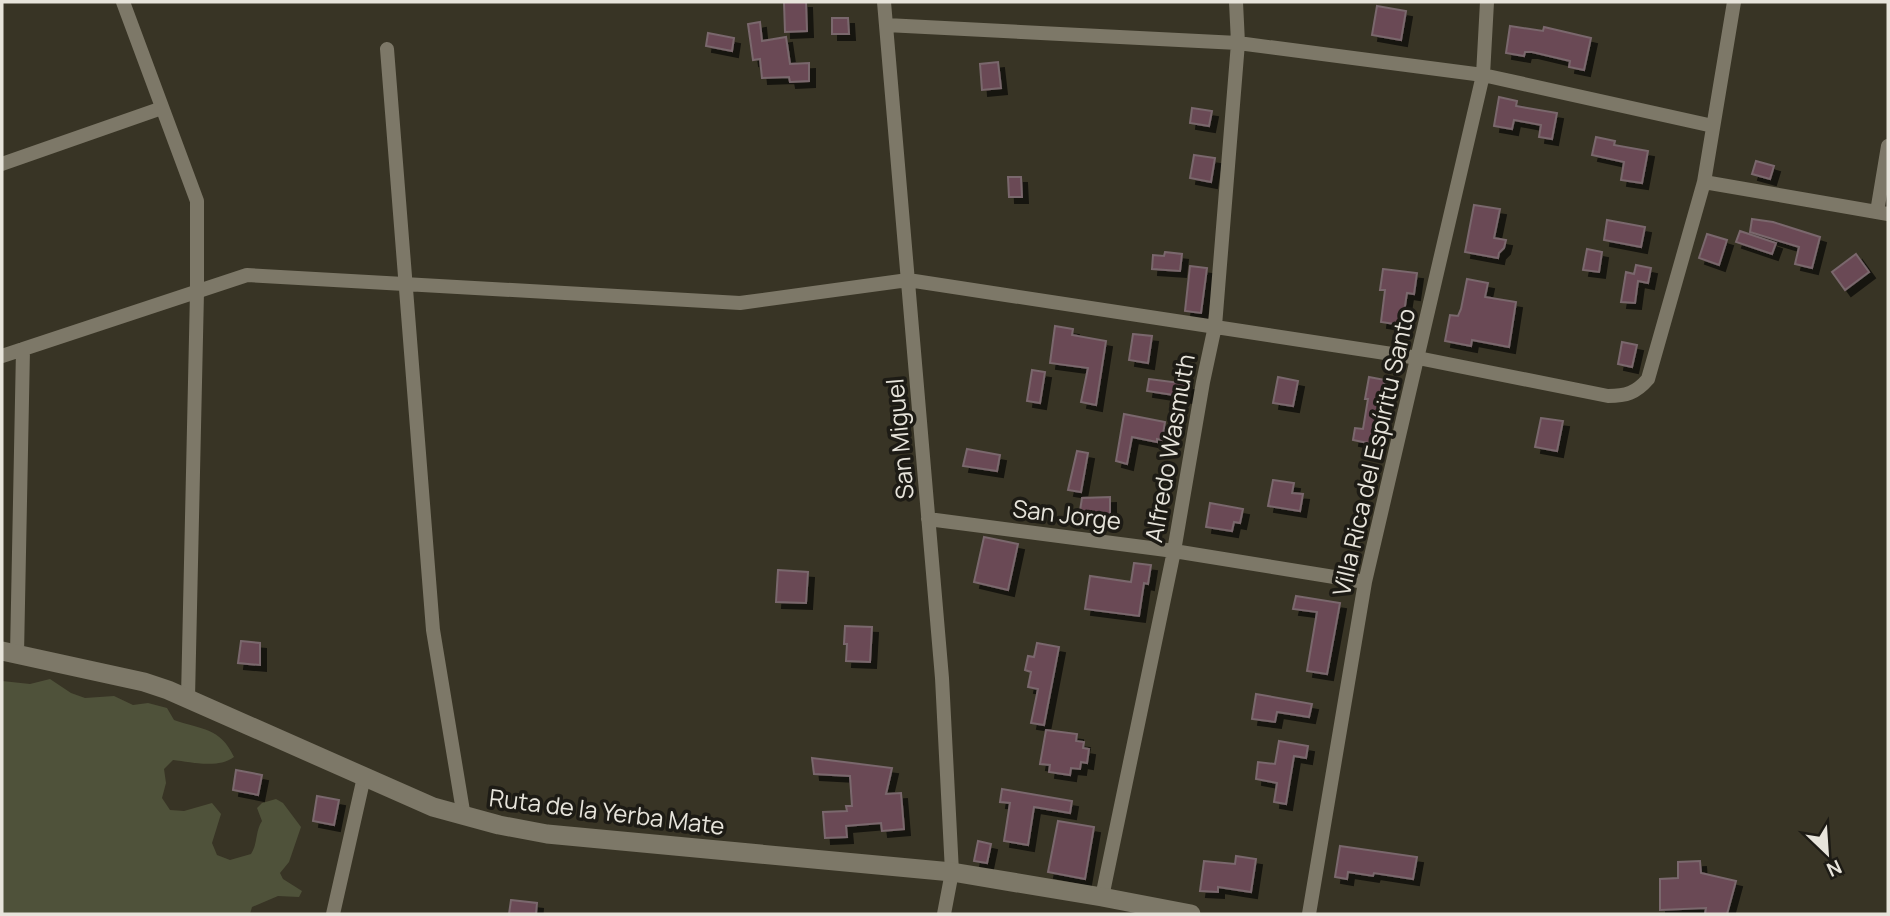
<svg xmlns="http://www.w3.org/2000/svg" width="1890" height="916" font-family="Manrope,sans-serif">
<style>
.green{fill:#4f523a}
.building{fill:#6a4a54;stroke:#7a676d;stroke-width:2;filter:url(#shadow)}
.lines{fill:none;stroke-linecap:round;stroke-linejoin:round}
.street{stroke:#7d7868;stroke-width:14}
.secondary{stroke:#7d7868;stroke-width:19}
.labels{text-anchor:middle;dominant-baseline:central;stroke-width:7;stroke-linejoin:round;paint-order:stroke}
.street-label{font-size:24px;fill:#e7e4db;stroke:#1d1b15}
</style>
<defs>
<filter id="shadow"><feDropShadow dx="6" dy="6" stdDeviation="0" flood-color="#0009"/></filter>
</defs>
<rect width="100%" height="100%" fill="#383425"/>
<path class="green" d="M50,679l21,14 14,5 29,-2 19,9 15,-2 19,5 7,12c28,10 46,7 60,37 -16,12 -43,5 -61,3l-9,9 2,14 -4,15 8,12 14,1 28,-8 9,11 -9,29 5,12 13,5 21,-6c7,-11 4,-22 11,-33l-5,-13 5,-5 14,-4 7,4 18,24 -12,35 -9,11 3,6 19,12 -3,6 -21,-1 -26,11 -2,7h-248v-233l28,3z"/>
<path class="building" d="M784,2h22l1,29 -22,1z
M1377,6l29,5 -5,29 -29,-5z
M832,18h16l1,16h-17z
M760,22l2,19 24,-4 4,27 19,-1v18l-19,1 -1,-5 -27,1 -2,-19 -7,1 -5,-36z
M1510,26l33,5 1,-4 47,11 -7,32 -15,-3 1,-6 -38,-9h-7l-1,4 -18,-3z
M708,33l26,5 -2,13 -26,-5z
M998,62l3,26 -19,2 -2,-26z
M1499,97l18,4 -1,5 41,7 -5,26 -13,-2 2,-12 -27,-5 -2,9 -18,-3z
M1192,108l20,3 -3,15 -19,-3z
M1596,137l19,4 -1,4 34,6 -6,32 -21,-3 3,-18 -32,-7z
M1194,155l21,3 -4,24 -21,-4z
M1756,161l18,5 -4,13 -18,-5z
M1008,177h13l1,20h-13z
M1474,205l26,4 -6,29 12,2 -2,8 -5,5 -1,5 -33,-6z
M1752,219l21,3 47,15 -8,31 -17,-4 4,-17 -49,-15z
M1607,220l38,7 -4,20 -37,-7z
M1740,231l36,12 -4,11 -36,-12z
M1707,234l20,6 -8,25 -20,-7z
M1587,249l15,3 -3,20 -16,-2z
M1165,252l17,2 -2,17 -28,-2 1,-14 11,1z
M1856,254l13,18 -24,18 -13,-18z
M1636,265l15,3 -3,15 -10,-2 -3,22 -14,-1 5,-30 8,2z
M1190,266l17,2 -6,45 -16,-2z
M1383,269l34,4 -3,21 -7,-1 -5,32 -21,-3 4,-32h-5z
M1467,279l21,4 -3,14 31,5 -7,45 -37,-7 -1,6 -26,-5 5,-26 8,1 3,-7z
M1055,326l18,3 -1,6 34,6 -10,64 -15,-3 7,-34 -38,-5z
M1133,334l19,2 -4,27 -19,-3z
M1622,342l15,3 -5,22 -14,-3z
M1032,370l13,2 -5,31 -13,-2z
M1278,377l20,4 -5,25 -20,-3z
M1369,377l16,3 -12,64 -20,-4 2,-12 8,1 5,-30h-3z
M1149,379l39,5 -1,13 -40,-6z
M1124,414l41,8 -3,18 -5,-1v3l-25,-5 -5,27 -11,-3z
M1541,418l22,3 -6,30 -22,-4z
M967,449l33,6 -3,16 -34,-5z
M1077,451l11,2 -7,39 -13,-2z
M1273,480l21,3 -2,10 11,1 -3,17 -32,-5z
M1110,497v20h-31l3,-19z
M1210,503l33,6 -3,14 -6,-1 -2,9 -26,-4z
M984,537l34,7 -10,46 -34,-8z
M1134,563l17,2 -3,19 -4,-1 -5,33 -54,-7 5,-33 41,6z
M778,570l30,2 -2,31 -30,-1z
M1296,596l44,7 -13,71 -20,-3 10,-59 -24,-3z
M845,626l27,1 -2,35 -24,-1 1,-17h-3z
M241,641l19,2v22l-22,-2z
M1037,643l22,4 -15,78 -13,-2 7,-34 -10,-2 3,-15 -6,-2 3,-14 6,1z
M1256,694l56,10 -3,13 -32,-5 -2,10 -23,-3z
M1046,730l31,4 -1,7 8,1 -1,6 6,1 -2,14 -6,-1 -1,7 -9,-1 -1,7 -21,-3 1,-7 -10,-1z
M1279,741l29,5 -2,12 -12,-2 -8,48 -12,-2 3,-19 -21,-4 2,-17 17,2z
M812,758l80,10 -6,26 15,-1 3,36 -22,2 -1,-8 -35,3 1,11 -22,1 -2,-26 24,-1 -1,-5h6l-2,-30 -36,-2z
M236,770l26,5 -4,20 -25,-5z
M1002,789l70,12 -2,12 -36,-6 -6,38 -24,-4 6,-38 -10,-1z
M317,796l22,4 -5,25 -21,-4z
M1058,821l36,6 -9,52 -37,-7z
M978,841l13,3 -4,19 -13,-2z
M1340,846l77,11 -4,22 -39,-6 -1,3 -25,-4 -1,7 -12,-2z
M1236,856l20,3 -5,33 -33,-5v5l-18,-1 4,-30 31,3z
M1700,861l1,12 35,8 -9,33h-22l1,-6 -46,2v-31l18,-1v-16z
M511,900l26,3 -1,11h-27z"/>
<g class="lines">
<path class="street" d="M123,2l74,199v91l-9,406
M884,2l58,676 10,194 -8,42
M886,25l352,18 245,32 230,51
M387,49l46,581 31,187
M2,164l160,-56
M1704,182l184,32
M1877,212l11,-66
M2,356l245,-81 493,28 168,-23 510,78 190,38c18,0 28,-3 40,-17l56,-197 30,-180
M928,519l246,32 191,31
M17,654l6,-305
M1102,897l72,-346 29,-169 12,-56 23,-283 -2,-41
M333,914l31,-137
M1309,914l56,-332 118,-507 4,-73"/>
<path class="secondary" d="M2,651l142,31 24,8 265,117 66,18 48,9 405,38 150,25 89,17"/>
</g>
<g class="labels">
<g class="street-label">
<text transform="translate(899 439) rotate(-95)">San Miguel</text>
<text transform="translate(1169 448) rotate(-80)">Alfredo Wasmuth</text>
<text transform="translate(1373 452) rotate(-77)">Villa Rica del Espíritu Santo</text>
<text transform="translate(1067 514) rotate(7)">San Jorge</text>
<text transform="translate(607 811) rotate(7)">Ruta de la Yerba Mate</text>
</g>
</g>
<rect width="1890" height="916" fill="none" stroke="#e7e4db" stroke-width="7"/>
<g transform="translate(1827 853) rotate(155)" stroke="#1d1b15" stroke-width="5" paint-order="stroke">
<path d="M0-5L12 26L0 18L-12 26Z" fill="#e7e4db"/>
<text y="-10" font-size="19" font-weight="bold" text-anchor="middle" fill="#e7e4db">N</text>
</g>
</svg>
